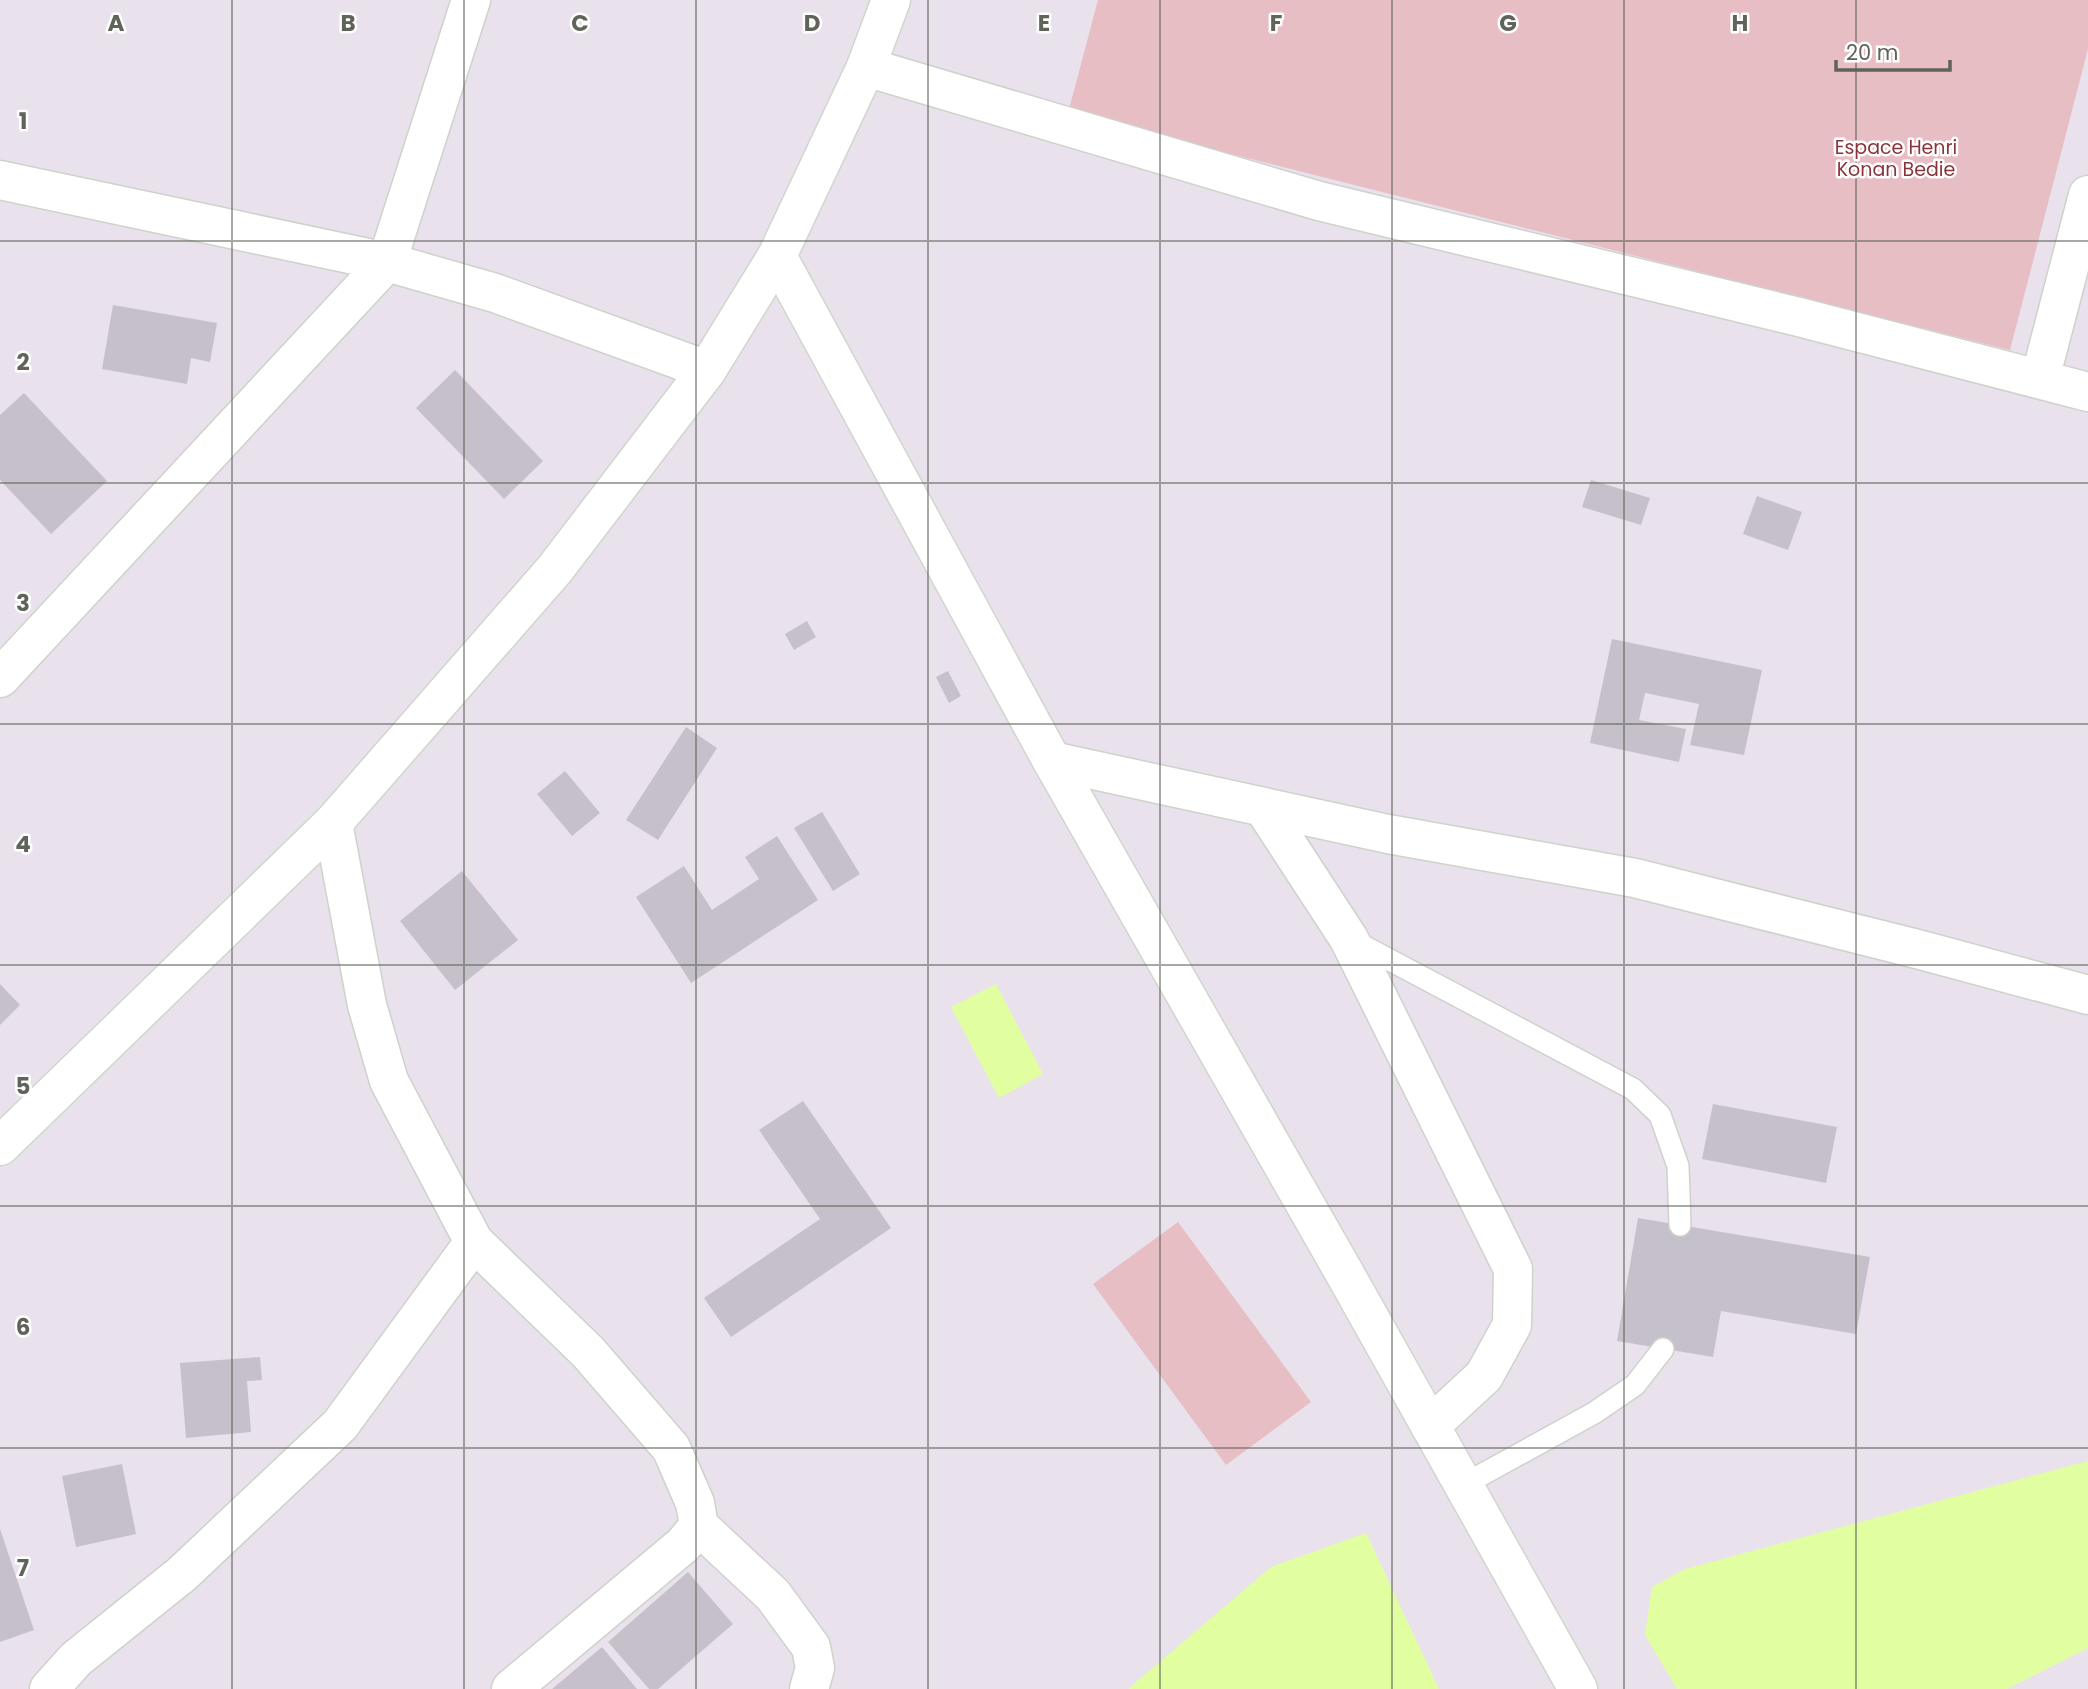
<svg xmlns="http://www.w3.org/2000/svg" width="2088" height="1689" font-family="Poppins,sans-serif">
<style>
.green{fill:#e6bec3}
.water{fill:#e1ffa0}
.building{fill:#c6c0cb}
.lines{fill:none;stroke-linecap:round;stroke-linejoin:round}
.lane-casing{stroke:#ced2cb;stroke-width:24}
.street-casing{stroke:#ced2cb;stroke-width:41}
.secondary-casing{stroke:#d1d6cd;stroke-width:41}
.lane{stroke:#fff;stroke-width:21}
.street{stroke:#fff;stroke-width:38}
.secondary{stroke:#fff;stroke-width:38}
.grid{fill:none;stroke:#5f635a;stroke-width:2;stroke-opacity:0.55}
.labels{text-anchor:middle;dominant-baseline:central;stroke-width:5;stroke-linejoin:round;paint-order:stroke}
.park-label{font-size:19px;fill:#88343b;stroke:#fff}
.grid-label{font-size:23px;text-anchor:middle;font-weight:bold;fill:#5f635a;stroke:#fff;stroke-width:5;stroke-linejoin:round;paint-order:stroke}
</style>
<rect width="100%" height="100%" fill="#e9e2ed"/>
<path class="green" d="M1098,0h990v49l-78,301 -942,-237z
M1178,1222l133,180 -85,63 -133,-181z"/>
<path class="water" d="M996,984l47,90 -44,24 -48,-91z
M2088,1461v187l-81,41h-330l-32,-54 7,-48 33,-18z
M1366,1533l73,156h-311l143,-122z"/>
<path class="building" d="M113,305l104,18 -7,39 -19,-4 -4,26 -85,-15z
M455,370l88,91 -39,38 -88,-91z
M24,393l83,88 -56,53 -51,-54v-65z
M1591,480l59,18 -9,27 -59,-18z
M1757,496l45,16 -14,38 -45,-16z
M807,621l9,16 -22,13 -9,-16z
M1612,639l150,31 -18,85 -54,-10 9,-41 -54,-11 -6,27 47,9 -7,33 -89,-19z
M948,671l13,25 -12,7 -13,-26z
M686,727l31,21 -59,92 -32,-20z
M565,771l35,42 -28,23 -35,-42z
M822,812l38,62 -27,17 -39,-63z
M777,836l41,64 -127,83 -55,-86 48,-31 28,44 47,-31 -14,-22z
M462,871l56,69 -63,50 -55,-69z
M0,984l20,21 -20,20z
M803,1101l88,127 -160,109 -27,-39 116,-79 -61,-89z
M1713,1104l124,23 -11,56 -124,-24z
M1638,1218l232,39 -14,77 -135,-23 -8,46 -96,-16z
M260,1357l2,23 -15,1 4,51 -65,6 -6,-75z
M122,1464l14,70 -60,13 -14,-71z
M0,1529l34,101 -34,12z
M688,1572l45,52 -75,65h-9l-41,-47z
M602,1647l35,42h-85z"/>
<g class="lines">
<defs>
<path id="lane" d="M1354,941l279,148 27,26 18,51 2,59
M1463,1485l131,-72 41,-28 28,-36"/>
<path id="street" d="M866,67l453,134 480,116 289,75
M0,180l387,82 108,31 212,77
M2040,379l48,-184
M0,678l387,-416 84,-262
M1052,761l336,73 247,44 286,72 167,45
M1263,807l86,132 164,330 -1,56 -28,51 -54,50
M333,823l34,182 22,76 85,161 114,110 83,96 24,55 4,23 -16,19 -172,144
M699,1526l74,69 38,52 4,21 -6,21
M49,1689l27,-30 106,-85 158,-149 134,-183"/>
<path id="secondary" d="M777,256l275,505 293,513 233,415
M0,1146l333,-323 222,-254 152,-199 70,-114 89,-189 25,-67"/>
</defs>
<use href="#lane" class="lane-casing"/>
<use href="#street" class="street-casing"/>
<use href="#secondary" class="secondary-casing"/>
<use href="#lane" class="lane"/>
<use href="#street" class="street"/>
<use href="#secondary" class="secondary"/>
</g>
<path class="grid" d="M232,0v1689M464,0v1689M696,0v1689M928,0v1689M1160,0v1689M1392,0v1689M1624,0v1689M1856,0v1689M0,241h2088M0,483h2088M0,724h2088M0,965h2088M0,1206h2088M0,1448h2088"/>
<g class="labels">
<g class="park-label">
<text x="1896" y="147">Espace Henri<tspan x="1896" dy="22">Konan Bedie</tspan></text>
</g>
</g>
<g class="grid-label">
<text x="116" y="31">A</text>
<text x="348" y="31">B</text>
<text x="580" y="31">C</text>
<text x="812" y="31">D</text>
<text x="1044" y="31">E</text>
<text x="1276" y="31">F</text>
<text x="1508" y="31">G</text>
<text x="1740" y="31">H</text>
<text x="23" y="129">1</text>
<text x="23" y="370">2</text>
<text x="23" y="611">3</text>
<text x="23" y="852">4</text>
<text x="23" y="1094">5</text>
<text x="23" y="1335">6</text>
<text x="23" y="1576">7</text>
</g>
<path d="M1836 60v10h114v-10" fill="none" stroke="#5f635a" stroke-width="3.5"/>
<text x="1846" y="60" font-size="21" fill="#5f635a" stroke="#ffffff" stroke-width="5" paint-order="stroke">20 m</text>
</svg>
